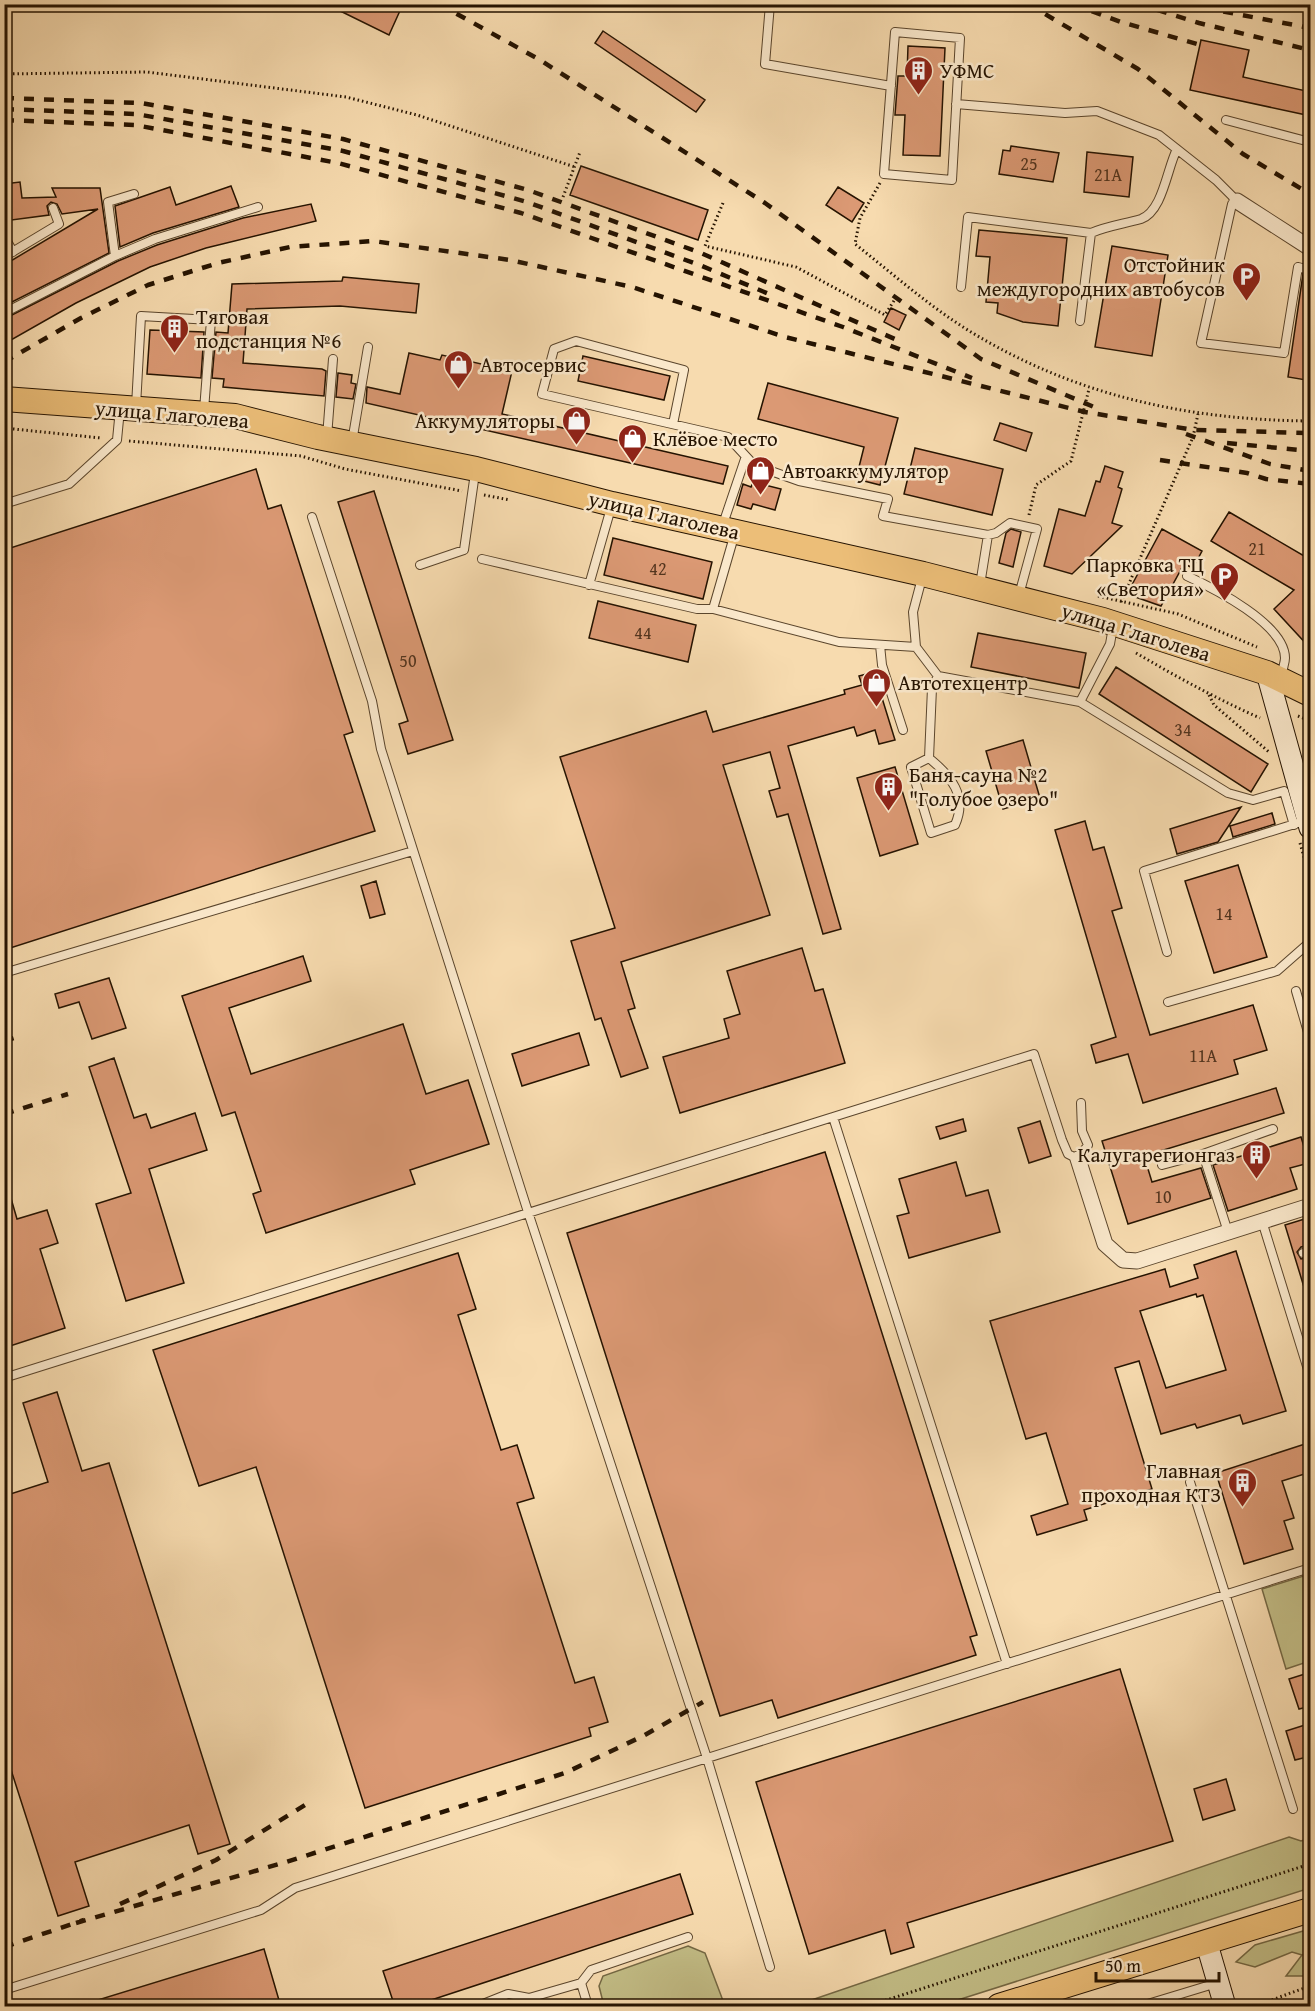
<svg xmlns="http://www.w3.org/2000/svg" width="1315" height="2011" font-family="'Gentium Book Plus',serif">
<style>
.green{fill:#c3be87;stroke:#746844;stroke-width:1.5}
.building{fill:#db9974;stroke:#251301;stroke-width:1.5;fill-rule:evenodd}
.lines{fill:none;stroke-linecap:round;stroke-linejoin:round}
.lane-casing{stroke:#5a452c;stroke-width:10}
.street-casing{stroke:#5a452c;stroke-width:17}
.secondary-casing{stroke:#251301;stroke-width:23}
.primary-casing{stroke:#251301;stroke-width:26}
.path{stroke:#251301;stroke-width:3;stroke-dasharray:1.5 3;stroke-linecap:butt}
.lane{stroke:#fae8cb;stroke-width:8}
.street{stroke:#fae8cb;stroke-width:15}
.secondary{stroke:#fae8cb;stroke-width:21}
.primary{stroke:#ecbe78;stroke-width:24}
.rail{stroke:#251301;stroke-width:4.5;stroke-dasharray:10 10;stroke-linecap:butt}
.labels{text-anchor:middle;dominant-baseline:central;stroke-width:5;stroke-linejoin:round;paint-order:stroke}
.number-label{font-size:18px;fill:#52341e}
.poi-label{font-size:21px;fill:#251301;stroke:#fae8cb;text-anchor:start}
.street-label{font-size:21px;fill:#251301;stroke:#fae8cb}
</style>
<rect width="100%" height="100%" fill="#f7dbaf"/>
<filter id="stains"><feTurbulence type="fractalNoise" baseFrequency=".00333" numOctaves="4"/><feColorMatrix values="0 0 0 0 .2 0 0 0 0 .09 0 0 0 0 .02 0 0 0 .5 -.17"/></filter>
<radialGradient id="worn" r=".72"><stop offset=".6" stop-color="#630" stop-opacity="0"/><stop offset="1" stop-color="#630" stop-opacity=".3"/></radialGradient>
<path class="green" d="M1310,1574v87l-24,8 -24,-80z
M1289,1837l12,4 9,-3v50l-371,118h-145z
M1310,1929v47h-24l16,-21 -10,-3 -37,15 -19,-5 19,-17z
M688,1946l17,7 20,53h-60l-2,-6 -12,1 -6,5h-41l-5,-20 4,-10z"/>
<path class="building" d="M326,4h77l-14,31z
M603,31l102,69 -9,12 -101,-69z
M1201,40l48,10 -6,27 68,15v24l-121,-26z
M908,46l37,2 -5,108 -37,-1 2,-40h-10l3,-39h9z
M1011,146l48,7 -6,29 -54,-8 4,-24 7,1z
M1087,152l46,5 -4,40 -45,-5z
M581,166l127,44 -10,30 -128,-45z
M20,182l2,16 34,-1 -4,-9h48l9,65 -105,53v-41l94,-56 -36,5 -5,-10 -6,-2 -4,4 2,9 -45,6v-37z
M231,186l8,21 -86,26 -33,14 -5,-41 55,-19 6,18z
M838,187l26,16 -12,19 -26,-17z
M311,204l5,17 -110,27 -56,19 -74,36 -72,41v-25l114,-58 39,-16 86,-27z
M979,230l88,8 -9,88 -35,-4 -26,-9 1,-10 -12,-1 4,-45 -14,-1z
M1112,246l56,9 -16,101 -57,-9z
M1303,274l8,2v70l-5,34 -18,-3z
M343,277l76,7 -3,29 -76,-7 -93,3 -4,54 79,6 4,2 -2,25 -101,-9 1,-8 -12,-1 4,-46 12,1 4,-49 110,-3z
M891,308l15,7 -7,15 -15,-8z
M150,330l54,2 -3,46 -54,-4z
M409,353l31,7 2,-5 70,16 -10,43 226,52 -5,18 -357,-81 1,-16 33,7z
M583,356l87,20 -6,24 -86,-19z
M338,373l14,2 -1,8 5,1 -3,15 -17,-2z
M768,383l130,35 -18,67 -24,-6 8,-32 -106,-28z
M1000,423l32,10 -6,18 -32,-11z
M915,448l88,21 -11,46 -88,-21z
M1105,466l18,6 -5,15 4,2 -10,34 10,3 -50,48 -28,-8 15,-57 26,7 11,-35 4,1z
M256,469l12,40 13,-4 72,227 -9,3 31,96 -371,119v-400z
M753,482l28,7 -6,21 -22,-6 -2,5 -14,-4 6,-21 8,3z
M374,491l79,249 -45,14 -9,-30 9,-3 -70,-219z
M1229,512l82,48v89l-37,-40 20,-19 -83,-49z
M1011,529l10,3 -8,35 -14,-4 7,-30z
M1162,529l40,22 -9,17 -9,-4 -23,42 -34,-12z
M613,538l99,24 -9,37 -99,-24z
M598,601l98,24 -8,37 -99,-24z
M978,633l108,20 -7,35 -108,-21z
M1116,667l152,97 -17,28 -152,-98z
M874,672l21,68 -16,4 -4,-14 -18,6 -3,-9 -66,19 53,183 -18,5 -35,-120 -11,3 -8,-26 11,-3 -10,-36 -47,13 47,150 -149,47 14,46 -7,2 20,58 -27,9 -20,-59 -6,2 -24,-79 44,-13 -55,-171 146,-46 7,21 132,-38 -1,-4 18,-5 -3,-9z
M1023,740l17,58 -37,11 -17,-58z
M895,767l23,77 -38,12 -23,-78z
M1241,807l-23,35 -41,12 -7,-25z
M1272,813l3,11 -42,13 -3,-11z
M1085,821l8,29 11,-3 18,61 -10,3 38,124 103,-30 14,45 -33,10 4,14 -95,29 -15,-49 -32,9 -5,-18 25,-8 -61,-207z
M1238,865l29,92 -53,16 -29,-92z
M376,881l9,33 -15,4 -9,-32z
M802,948l13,43 8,-2 22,74 -165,50 -17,-56 66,-19 -5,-19 16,-5 -13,-43z
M303,956l8,25 -82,27 22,66 152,-50 23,70 42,-14 21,64 -79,26 5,14 -149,49 -13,-39 8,-3 -26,-79 -13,4 -40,-120z
M109,978l17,50 -34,11 -13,-37 -20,6 -4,-14z
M579,1033l10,32 -67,21 -10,-32z
M114,1058l20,60 12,-4 5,14 44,-15 12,37 -58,19 35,114 -58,18 -30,-97 35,-11 -42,-126z
M1276,1088l8,25 -140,43 8,26 49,-14 10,30 -83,26 -26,-83z
M963,1119l3,12 -26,8 -4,-12z
M1040,1121l11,35 -22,7 -11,-35z
M1301,1137l8,26 -19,5 7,21 -69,22 -15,-46z
M825,1152l152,483 -7,2 6,18 -198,63 -6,-18 -52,16 -153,-483z
M956,1162l10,34 22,-6 12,42 -91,26 -12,-42 12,-3 -10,-34z
M4,1188h4l9,31 30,-9 11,33 -18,6 25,79 -61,20z
M1311,1217v28l-10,2 -4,5 4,7 10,-2v39l-4,1 -22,-72z
M1236,1251l50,160 -43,13 -3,-9 -43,13 -2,-4 -34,10 -22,-73 -24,7 37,121 -68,21 3,10 -50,15 -6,-19 37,-12 -22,-71 -20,6 -36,-118 175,-52 5,18 28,-9 -4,-13zM1196,1294l1,3 6,-2 23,75 -60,18 -26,-77z
M458,1253l18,56 -18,6 43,135 16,-5 17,53 -17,5 58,180 19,-6 14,45 -19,6 2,8 -226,72 -109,-341 -57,19 -46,-136z
M57,1392l25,79 27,-8 121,381 -32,10 -9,-29 -114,37 14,44 -31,10 -54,-168v-252l44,-14 -25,-79z
M1311,1442v30l-29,9 12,37 -10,3 9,28 -49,15 -28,-91z
M1120,1669l53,172 -266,82 7,24 -23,7 -6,-24 -76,24 -53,-172z
M1311,1672v34l-12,3 -10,-30z
M1308,1724l3,32 -16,4 -9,-29z
M1226,1779l9,31 -32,10 -9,-31z
M680,1874l13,40 -283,93h-15l-12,-36z
M264,1949l17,58h-193v-4z"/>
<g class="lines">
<defs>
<path id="lane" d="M770,4l-5,60 126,22
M895,32l65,6 -8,142 -68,-6z
M956,104l109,9 32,-2 62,24 57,45 21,21 -5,3 -31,139 83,10 14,-86 12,3
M1226,120l84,22
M4,236l9,16
M115,256l40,-17 103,-32
M4,257l55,-33 -6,-16
M961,287l7,-70 123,16c16,-7 33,-9 50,-14 22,-8 26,-51 36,-70
M4,313l111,-57 -7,-54 26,-8
M1080,321l11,-88
M136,406l5,-90 70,4 -7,90
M673,424l11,-54 -108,-29 -22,8 -12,45 186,43 26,28 45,16 89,18 -5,17 105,19 8,-2 14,-10 27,6 -18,66
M327,437l6,-78
M352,442l16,-95
M4,504l65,-20 48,-44 3,-31
M312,517l60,184 9,48 147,463 179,546 63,209
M722,527l23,-68
M735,533l-22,76 126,33 77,5 22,29 142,26 148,91 25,7 31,-9 10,34
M482,559l215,50h16
M420,565l44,-15 11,-77
M1187,576c26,12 98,48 98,82 0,5 -3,11 -3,18
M589,585l22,-77
M980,585l8,-50
M880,645l2,20 21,65
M916,647l-3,-35 9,-34
M1080,702l30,-58 3,-17
M929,758c22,18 39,38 26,67l-24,8 -20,-66 18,-9 3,-70 6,-12
M1308,778l2,1
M1167,952l-23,-81 154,-48
M4,973l409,-122
M1296,991l14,48
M1168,1002l109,-31 33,-29
M1203,1154l70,-25
M1162,1165l41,-11 25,78
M1262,1221l48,155
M1303,1253l7,-2
M4,1378l829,-261
M1190,1482l103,327
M1007,1664l-174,-547 201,-63 28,86 6,14 10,5 10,-14 -6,-14 -1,-28
M581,1983l7,23
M4,1990l257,-80 34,-22 1015,-320
M478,2006l30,-12 21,4 52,-15 10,-13 97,-33
M1141,2006l76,-23"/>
<path id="street" d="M1237,201l73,47
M1078,1159l27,85 18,16 14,1 173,-55"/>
<path id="secondary" d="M1267,673l43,155
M1206,1941l19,65"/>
<path id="primary" d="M4,399l231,17 83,21 158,32 136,35 311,70 180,46 164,53 43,21
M999,2006l311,-96"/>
</defs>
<use href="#lane" class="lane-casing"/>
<use href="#street" class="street-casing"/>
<use href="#secondary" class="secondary-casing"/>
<use href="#primary" class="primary-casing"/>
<path class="path" d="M4,74l143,-2 199,25 71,18 158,52
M880,183l-20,35 -5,26c38,30 75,63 116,88 105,64 218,88 339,89
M563,197l17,-45
M723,203l-18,43 91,21 89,48 10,-16
M4,428l97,10
M129,441l172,15 44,13 117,22
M484,495l26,5
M1029,515l7,-30 35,-24 18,-72
M1098,596l80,18 79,33
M1121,602l72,-165 5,-23
M1136,653c41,24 81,46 124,65
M1209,695l5,10 55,47
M1298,716l12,5
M1300,843l10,35
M868,2006l442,-142
M1255,2006l55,-20"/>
<use href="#lane" class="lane"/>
<use href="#street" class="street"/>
<use href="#secondary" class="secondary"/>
<use href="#primary" class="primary"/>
<path class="rail" d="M439,4l101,56 225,143 216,156 113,48
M1028,4l110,65 105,85 67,40
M1073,4l48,18 76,22
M1138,4l61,19 111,27
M1184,4l126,24
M4,98l137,5 202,36 185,51 173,63 196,87
M4,109l132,5 207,37 184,51 175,64 67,28
M4,120l131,5 203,38 183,50 322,114 129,51
M4,362l77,-44 67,-33 70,-22 72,-16 83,-6 137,19 122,27 153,50 300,75 109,18 116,3
M1186,434l84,30 40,7
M1227,443l83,8
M1160,460l87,13 19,6 44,5
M4,1041l10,-3
M4,1114l64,-20
M120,1904l96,-44 89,-55
M76,1923l210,-61 279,-89 78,-37 60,-34
M4,1947l80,-27"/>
</g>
<defs>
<symbol id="building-pin" viewBox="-11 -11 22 30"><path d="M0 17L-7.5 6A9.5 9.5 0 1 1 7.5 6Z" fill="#8f2418" stroke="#fae8cb"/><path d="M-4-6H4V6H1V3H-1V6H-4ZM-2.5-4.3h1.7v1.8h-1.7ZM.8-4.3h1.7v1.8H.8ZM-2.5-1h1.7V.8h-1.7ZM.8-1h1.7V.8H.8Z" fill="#fff"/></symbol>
<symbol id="parking-pin" viewBox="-11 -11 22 30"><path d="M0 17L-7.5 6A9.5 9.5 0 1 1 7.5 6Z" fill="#8f2418" stroke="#fae8cb"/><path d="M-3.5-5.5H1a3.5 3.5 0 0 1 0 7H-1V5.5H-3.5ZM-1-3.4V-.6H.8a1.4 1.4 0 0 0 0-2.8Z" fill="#fff"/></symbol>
<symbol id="shop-pin" viewBox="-11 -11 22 30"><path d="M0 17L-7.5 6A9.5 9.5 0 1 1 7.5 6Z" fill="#8f2418" stroke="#fae8cb"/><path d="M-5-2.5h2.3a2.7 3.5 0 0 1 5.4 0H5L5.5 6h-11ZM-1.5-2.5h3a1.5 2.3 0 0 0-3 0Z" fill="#fff"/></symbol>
</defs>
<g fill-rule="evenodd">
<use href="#building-pin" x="902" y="54" width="33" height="45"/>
<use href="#parking-pin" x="1230" y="260" width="33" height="45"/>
<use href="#building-pin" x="158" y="312" width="33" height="45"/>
<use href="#shop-pin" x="442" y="348" width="33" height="45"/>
<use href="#shop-pin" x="560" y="404" width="33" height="45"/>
<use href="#shop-pin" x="616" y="422" width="33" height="45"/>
<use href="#shop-pin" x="744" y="454" width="33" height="45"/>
<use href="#parking-pin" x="1208" y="560" width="33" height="45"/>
<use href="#shop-pin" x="860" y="666" width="33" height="45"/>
<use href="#building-pin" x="872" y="770" width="33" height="45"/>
<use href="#building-pin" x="1240" y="1138" width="33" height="45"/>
<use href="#building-pin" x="1226" y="1466" width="33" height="45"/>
</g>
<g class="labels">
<g class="number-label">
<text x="1029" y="163">25</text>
<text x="1108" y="174">21А</text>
<text x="1257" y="548">21</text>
<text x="658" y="568">42</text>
<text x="643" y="632">44</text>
<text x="408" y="660">50</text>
<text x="1183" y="729">34</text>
<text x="1224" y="913">14</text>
<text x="1203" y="1055">11А</text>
<text x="1163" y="1196">10</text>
</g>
<g class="poi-label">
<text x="940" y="70">УФМС</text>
<text x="1225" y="264" text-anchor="end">Отстойник<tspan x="1225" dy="24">междугородних автобусов</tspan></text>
<text x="196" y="316">Тяговая<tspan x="196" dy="24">подстанция №6</tspan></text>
<text x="480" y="364">Автосервис</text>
<text x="555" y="420" text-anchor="end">Аккумуляторы</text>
<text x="653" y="438">Клёвое место</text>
<text x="782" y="470">Автоаккумулятор</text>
<text x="1204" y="564" text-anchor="end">Парковка ТЦ<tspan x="1204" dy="24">«Светория»</tspan></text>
<text x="898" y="682">Автотехцентр</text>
<text x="909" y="774">Баня-сауна №2<tspan x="909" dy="24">"Голубое озеро"</tspan></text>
<text x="1235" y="1154" text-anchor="end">Калугарегионгаз</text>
<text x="1221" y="1470" text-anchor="end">Главная<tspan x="1221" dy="24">проходная КТЗ</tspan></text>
</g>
<g class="street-label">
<text transform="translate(172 414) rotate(5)">улица Глаголева</text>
<text transform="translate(664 515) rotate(13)">улица Глаголева</text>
<text transform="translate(1136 632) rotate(17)">улица Глаголева</text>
</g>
</g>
<rect width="1315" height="2011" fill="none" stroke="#f7dbaf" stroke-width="24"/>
<rect x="6" y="6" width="1303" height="1999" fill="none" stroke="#251301" stroke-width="3"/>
<rect x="12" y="12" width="1291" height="1987" fill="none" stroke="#251301" stroke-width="1.5"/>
<path d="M1096 1972v9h123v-9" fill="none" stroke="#251301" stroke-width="3"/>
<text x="1105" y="1972" font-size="18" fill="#251301" stroke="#fae8cb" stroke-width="4.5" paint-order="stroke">50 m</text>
<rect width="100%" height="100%" filter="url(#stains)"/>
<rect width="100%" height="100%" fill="url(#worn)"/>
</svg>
